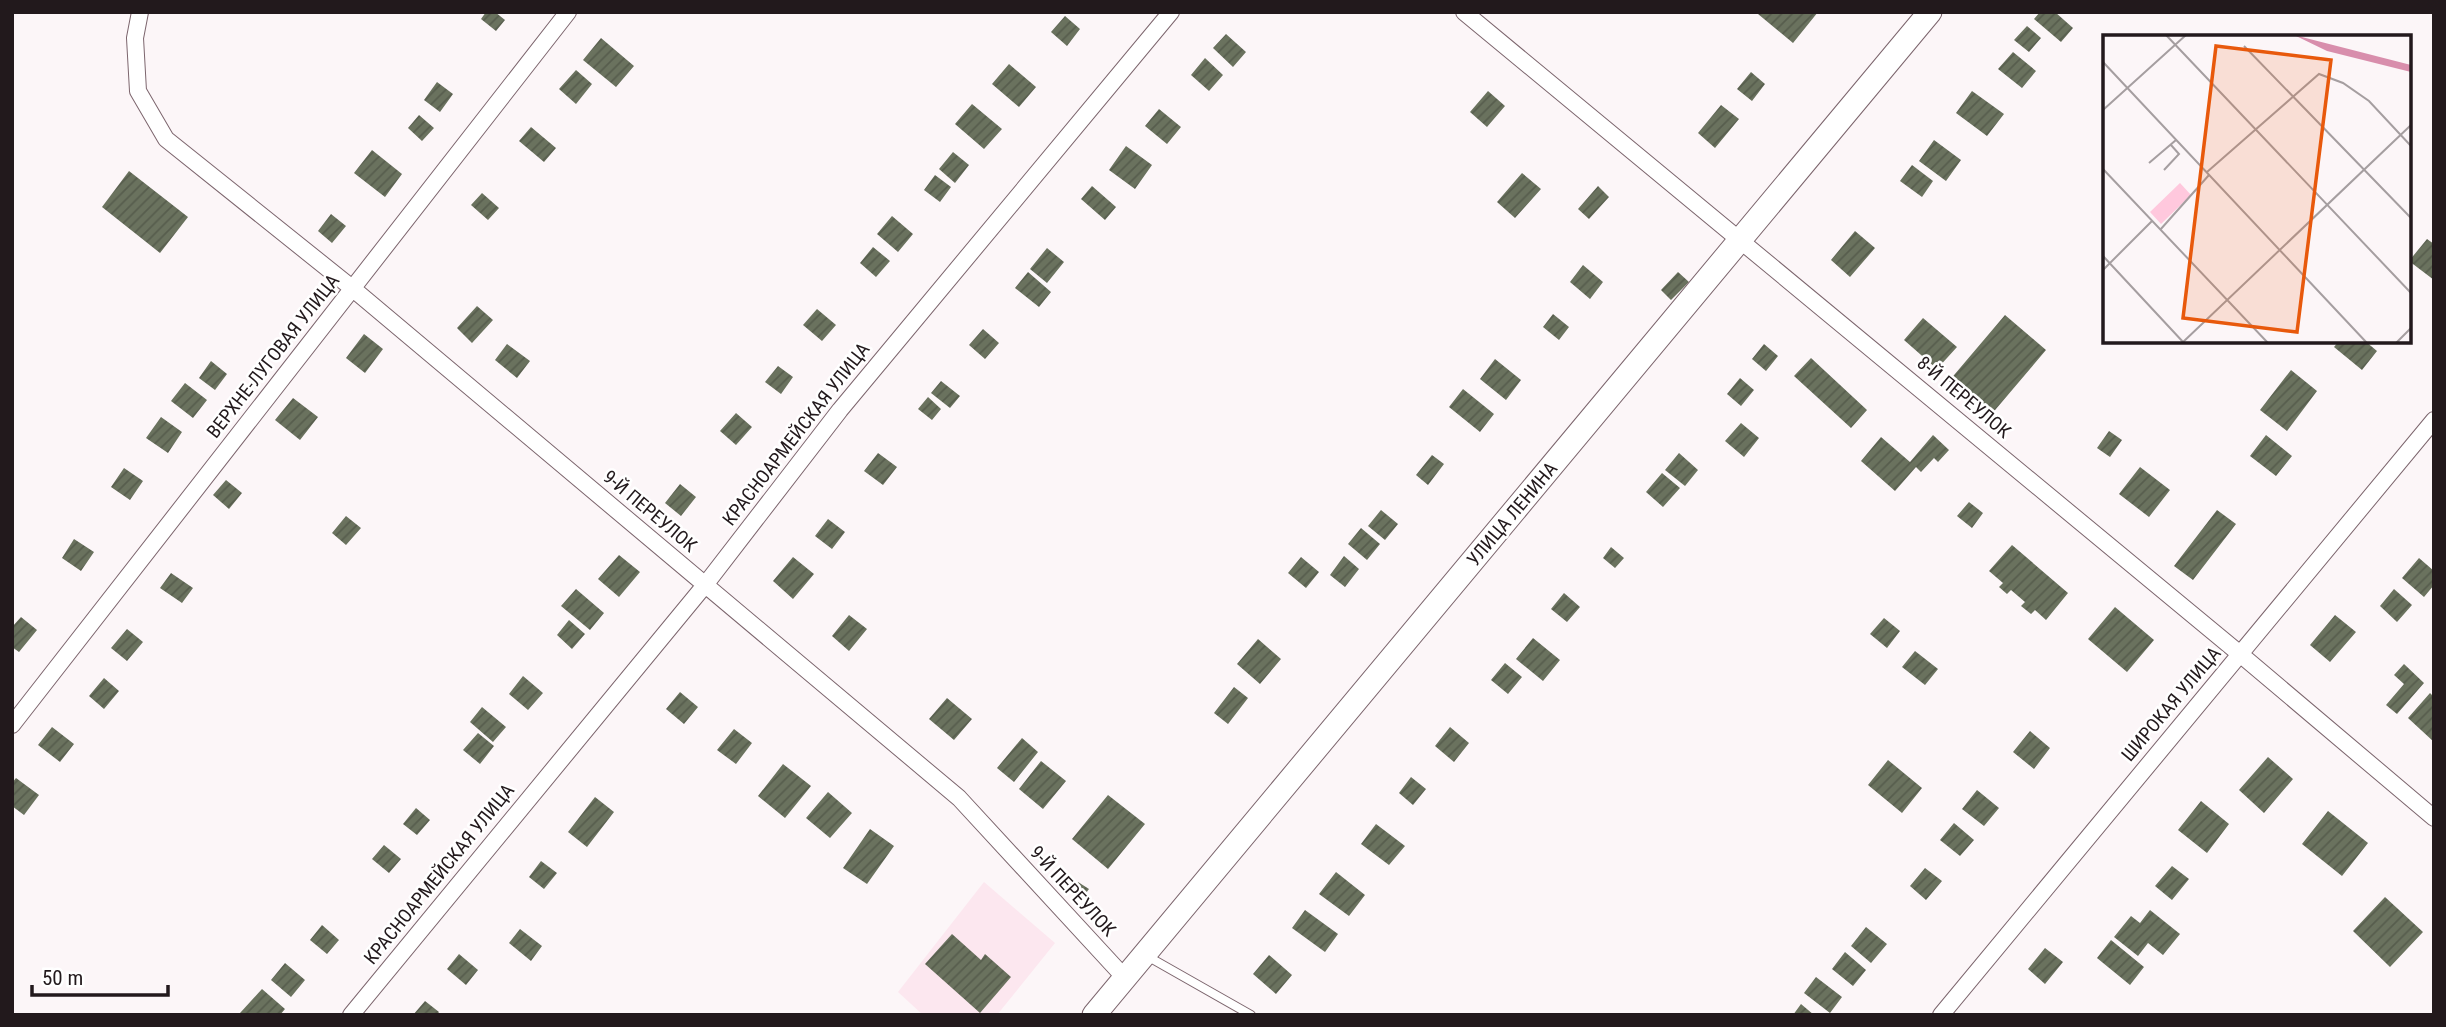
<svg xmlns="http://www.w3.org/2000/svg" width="2446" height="1027" font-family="'Roboto Condensed',sans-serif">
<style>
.built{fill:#fce7ef}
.building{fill:url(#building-hatch)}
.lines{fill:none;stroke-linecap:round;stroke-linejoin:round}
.lane-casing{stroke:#7c656d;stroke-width:10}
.street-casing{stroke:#7c656d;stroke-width:18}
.secondary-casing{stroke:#7c656d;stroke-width:25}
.lane{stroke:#fff;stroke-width:8}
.street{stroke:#fff;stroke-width:16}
.secondary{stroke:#fff;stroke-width:23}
.labels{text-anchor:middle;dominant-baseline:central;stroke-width:5;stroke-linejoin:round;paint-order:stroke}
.street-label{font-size:19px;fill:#22191c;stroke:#fff}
.inset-road{fill:none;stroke:#a59ea0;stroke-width:2}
.view{fill:#e8590c;fill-opacity:0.15;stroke:#e8590c;stroke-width:3.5}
.inset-edge{fill:none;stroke:#22191c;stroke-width:3.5}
</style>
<defs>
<pattern id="building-hatch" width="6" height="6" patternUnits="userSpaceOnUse" patternTransform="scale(1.75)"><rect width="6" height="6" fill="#6a725e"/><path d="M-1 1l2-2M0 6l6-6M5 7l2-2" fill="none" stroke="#575d4d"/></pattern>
</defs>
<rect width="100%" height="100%" fill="#fcf6f8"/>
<path class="built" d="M984,882l71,61 -58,72h-74l-25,-23z"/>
<path class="building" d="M486,12h9l10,8 -9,11 -15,-12z
M1760,12h58l-25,31 -35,-29z
M2040,12h15l18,16 -12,14 -27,-23z
M1065,16l15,13 -13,17 -16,-14z
M2027,26l14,12 -12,14 -15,-12z
M1226,34l20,18 -13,15 -20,-19z
M601,38l33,28 -18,21 -33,-27z
M2013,52l23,19 -14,17 -24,-19z
M1205,58l18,17 -14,16 -18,-16z
M1009,64l27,23 -17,20 -27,-23z
M576,70l16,14 -16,20 -17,-15z
M1751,72l14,12 -13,17 -15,-12z
M437,82l16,12 -13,18 -16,-12z
M1488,91l17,15 -18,21 -17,-15z
M1972,91l32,23 -17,22 -31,-23z
M972,104l30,25 -18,20 -29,-25z
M1721,105l18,14 -24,29 -17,-15z
M1159,109l22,18 -14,17 -22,-18z
M419,115l15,13 -12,13 -14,-13z
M531,127l25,21 -12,14 -25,-21z
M1934,140l27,20 -15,21 -27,-20z
M1126,146l26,19 -17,24 -26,-19z
M372,150l30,24 -17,23 -31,-24z
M953,152l16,13 -14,18 -16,-14z
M1912,165l21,16 -11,16 -22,-16z
M129,171l59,46 -28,36 -58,-46z
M1522,173l19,16 -26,29 -18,-16z
M935,175l16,12 -11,15 -16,-12z
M1092,186l24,21 -11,13 -24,-21z
M1598,186l11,11 -20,22 -11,-10z
M482,193l17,15 -11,12 -17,-15z
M331,214l15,12 -14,17 -14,-12z
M892,216l21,18 -15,18 -21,-18z
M1855,231l20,17 -25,29 -19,-17z
M2427,239l7,5v36l-25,-19z
M873,247l17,14 -14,16 -16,-14z
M1047,248l17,14 -17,21 -17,-14z
M1583,265l20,17 -13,17 -20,-17z
M1028,272l23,20 -12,15 -24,-19z
M1678,272l11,10 -18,18 -10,-10z
M477,306l16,14 -21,23 -15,-15z
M817,309l19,16 -14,16 -19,-16z
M1553,314l16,13 -10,13 -16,-13z
M2005,315l41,35 -56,66 -41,-35z
M1923,318l34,29 -20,22 -33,-29z
M983,329l16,14 -14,16 -16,-14z
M364,334l19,15 -18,24 -19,-15z
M2339,341h26l12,10 -15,19 -28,-23z
M507,344l23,17 -13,17 -22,-18z
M1764,344l14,12 -12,15 -14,-12z
M1811,358l56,52 -16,18 -57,-52z
M1495,359l26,21 -15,20 -26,-21z
M211,361l16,13 -12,16 -16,-12z
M778,366l15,11 -12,17 -16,-12z
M2291,370l26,21 -30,40 -27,-21z
M1740,378l14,12 -13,16 -14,-12z
M941,381l19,15 -10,12 -19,-15z
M185,383l22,17 -14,18 -22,-17z
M1463,389l31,25 -14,18 -31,-25z
M928,397l13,12 -9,11 -14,-11z
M293,398l25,19 -18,23 -25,-20z
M736,413l16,14 -16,18 -16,-14z
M161,417l21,15 -14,21 -22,-15z
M1741,423l18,15 -15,19 -19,-16z
M2109,431l13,9 -12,17 -13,-9z
M1933,435l16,15 -11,12 -4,-4 -13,14 -5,-5 -21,24 -34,-30 20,-24 29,25z
M2266,435l26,21 -16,20 -26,-20z
M878,453l19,14 -14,18 -19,-14z
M1679,453l19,17 -13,16 -20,-16z
M1432,455l12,9 -16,21 -12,-10z
M2140,467l30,23 -21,27 -30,-23z
M124,468l19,13 -13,19 -19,-13z
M1662,473l18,15 -17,19 -17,-15z
M226,480l16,13 -13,16 -16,-14z
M680,484l16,13 -15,19 -16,-13z
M1969,502l14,11 -11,15 -15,-12z
M1381,510l17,14 -13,16 -17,-14z
M2217,510l19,14 -43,56 -19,-14z
M346,516l15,12 -15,17 -14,-12z
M828,519l17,13 -13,17 -17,-13z
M1361,528l19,16 -13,16 -19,-16z
M74,539l20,13 -13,19 -19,-13z
M2012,545l56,48 -22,27 -11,-10 -4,4 -10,-8 4,-4 -14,-12 -4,4 -8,-7 4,-4 -14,-12z
M1611,547l13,11 -9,10 -12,-10z
M619,555l21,17 -21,25 -21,-18z
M1344,556l15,13 -14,18 -15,-12z
M793,557l21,17 -21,25 -20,-18z
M1301,557l18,15 -13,16 -18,-15z
M2419,558l15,13v14l-10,12 -22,-19z
M171,573l22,15 -11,15 -22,-15z
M576,589l28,24 -14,17 -29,-24z
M2394,589l18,16 -15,17 -17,-16z
M1564,593l16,14 -13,15 -16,-13z
M2115,607l39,33 -27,32 -39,-33z
M849,615l18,14 -18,22 -17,-15z
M2335,615l21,17 -26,30 -20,-17z
M21,617l16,13 -18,22 -7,-5v-20z
M1884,618l16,13 -13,17 -17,-14z
M569,620l16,14 -13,15 -15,-14z
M127,629l16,13 -16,19 -16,-13z
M1533,638l27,22 -17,21 -27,-22z
M1258,639l23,20 -21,25 -23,-20z
M1915,651l23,18 -13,16 -23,-18z
M1505,663l17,14 -14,17 -17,-14z
M2404,664l20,19 -27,31 -11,-9 18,-21 -10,-9z
M523,676l20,17 -15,17 -19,-16z
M104,678l15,13 -15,18 -15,-13z
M1234,687l14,11 -20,26 -14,-11z
M680,692l18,15 -14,17 -18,-15z
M2430,693l4,4v45l-26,-24z
M947,698l25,21 -18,21 -25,-21z
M482,707l24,20 -13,15 -23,-20z
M52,727l22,17 -14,18 -22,-17z
M1450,727l19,16 -15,19 -19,-16z
M734,729l18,14 -16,21 -19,-14z
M2030,731l20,17 -16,21 -21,-17z
M478,733l16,13 -14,18 -17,-14z
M1022,738l16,14 -24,30 -17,-14z
M2268,757l25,22 -29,34 -25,-23z
M1888,760l34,28 -20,25 -34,-28z
M1041,761l25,20 -23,28 -24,-20z
M783,764l28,22 -26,32 -27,-22z
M1411,777l15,12 -13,16 -14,-12z
M16,778l23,17 -15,20 -12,-9v-23z
M1977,790l22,18 -15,18 -22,-17z
M828,792l24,21 -22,25 -24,-20z
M1108,795l37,29 -37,45 -36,-30z
M595,797l19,15 -27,35 -19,-15z
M2201,801l28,23 -22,29 -29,-23z
M416,808l14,12 -13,15 -14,-11z
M2328,811l40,32 -26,33 -40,-32z
M1954,823l20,17 -14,16 -20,-16z
M1376,824l29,22 -16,19 -28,-21z
M870,829l24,17 -27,38 -24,-16z
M384,845l17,14 -12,14 -17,-14z
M541,861l16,12 -13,16 -15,-12z
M2172,866l17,13 -17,21 -17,-14z
M1925,868l17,13 -16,19 -16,-14z
M1336,872l29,23 -16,21 -30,-22z
M1078,882l11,7 -6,8 -10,-8z
M2385,897l38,35 -33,35 -37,-36z
M1305,910l33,24 -13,18 -33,-24z
M2150,910l30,24 -17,21 -15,-12 -10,13 -24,-19 17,-21 9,7z
M322,925l17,15 -12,14 -17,-14z
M1866,927l21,17 -16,19 -20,-17z
M520,929l22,17 -11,15 -22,-18z
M952,934l29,26 4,-6 26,23 -31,36 -55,-49z
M2111,940l33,27 -14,18 -33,-27z
M2045,948l18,14 -18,22 -17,-15z
M1845,952l21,18 -13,16 -21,-17z
M459,954l19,16 -12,15 -19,-16z
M1269,955l23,20 -16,19 -23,-20z
M285,963l20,17 -14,17 -20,-17z
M1816,977l26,20 -12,16 -26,-20z
M262,989l23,20 -5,6h-38l-2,-2z
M425,1001l14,11 -2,3h-24z
M1801,1004l13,11h-21z"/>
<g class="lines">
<defs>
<path id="lane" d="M1147,956l104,59"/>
<path id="street" d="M140,12l-5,26 3,53 28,48 186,149 607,510 166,180
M1464,12l776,642 194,164
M12,725l556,-713
M351,1015l354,-430 135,-175 331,-398
M1941,1015l493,-595"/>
<path id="secondary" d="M1094,1015l836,-1003"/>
</defs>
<use href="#lane" class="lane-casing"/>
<use href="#street" class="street-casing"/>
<use href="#secondary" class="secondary-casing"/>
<use href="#lane" class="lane"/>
<use href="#street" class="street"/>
<use href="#secondary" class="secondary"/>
</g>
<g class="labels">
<g class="street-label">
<text transform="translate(273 356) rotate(-52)">ВЕРХНЕ-ЛУГОВАЯ УЛИЦА</text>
<text transform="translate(1964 397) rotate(40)">8-Й ПЕРЕУЛОК</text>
<text transform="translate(796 434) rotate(-52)">КРАСНОАРМЕЙСКАЯ УЛИЦА</text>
<text transform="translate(650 511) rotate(40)">9-Й ПЕРЕУЛОК</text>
<text transform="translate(1512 514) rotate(-50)">УЛИЦА ЛЕНИНА</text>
<text transform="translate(2171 704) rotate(-50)">ШИРОКАЯ УЛИЦА</text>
<text transform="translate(439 874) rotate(-51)">КРАСНОАРМЕЙСКАЯ УЛИЦА</text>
<text transform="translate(1073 891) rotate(47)">9-Й ПЕРЕУЛОК</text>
</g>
</g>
<g transform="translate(2103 35)">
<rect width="308" height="308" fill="#fcf6f8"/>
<path d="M77,148l11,12 -30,29 -11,-12z" fill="#ffc8dd"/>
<path d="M191,0l117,30v7l-84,-21z" fill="#d88eac"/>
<path class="inset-road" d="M63,0l245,258M141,11l167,172M0,27l264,281M0,75l83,-75M46,128l27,-23M0,134l165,174M61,135l15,-16 -8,-9M104,137l112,-98 24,9 26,18 42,45M57,195l49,-55M0,221l81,87M0,235l49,-49M79,308l229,-218M293,308l15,-15"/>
<path class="view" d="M113,11l115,14 -34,272 -114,-14z"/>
<rect width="308" height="308" class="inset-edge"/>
</g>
<rect width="2446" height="1027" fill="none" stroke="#22191c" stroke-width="28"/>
<path d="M32 985v10h136v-10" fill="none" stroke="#22191c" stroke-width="3.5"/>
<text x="42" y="985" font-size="21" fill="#22191c" stroke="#ffffff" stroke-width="5" paint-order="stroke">50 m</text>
</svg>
